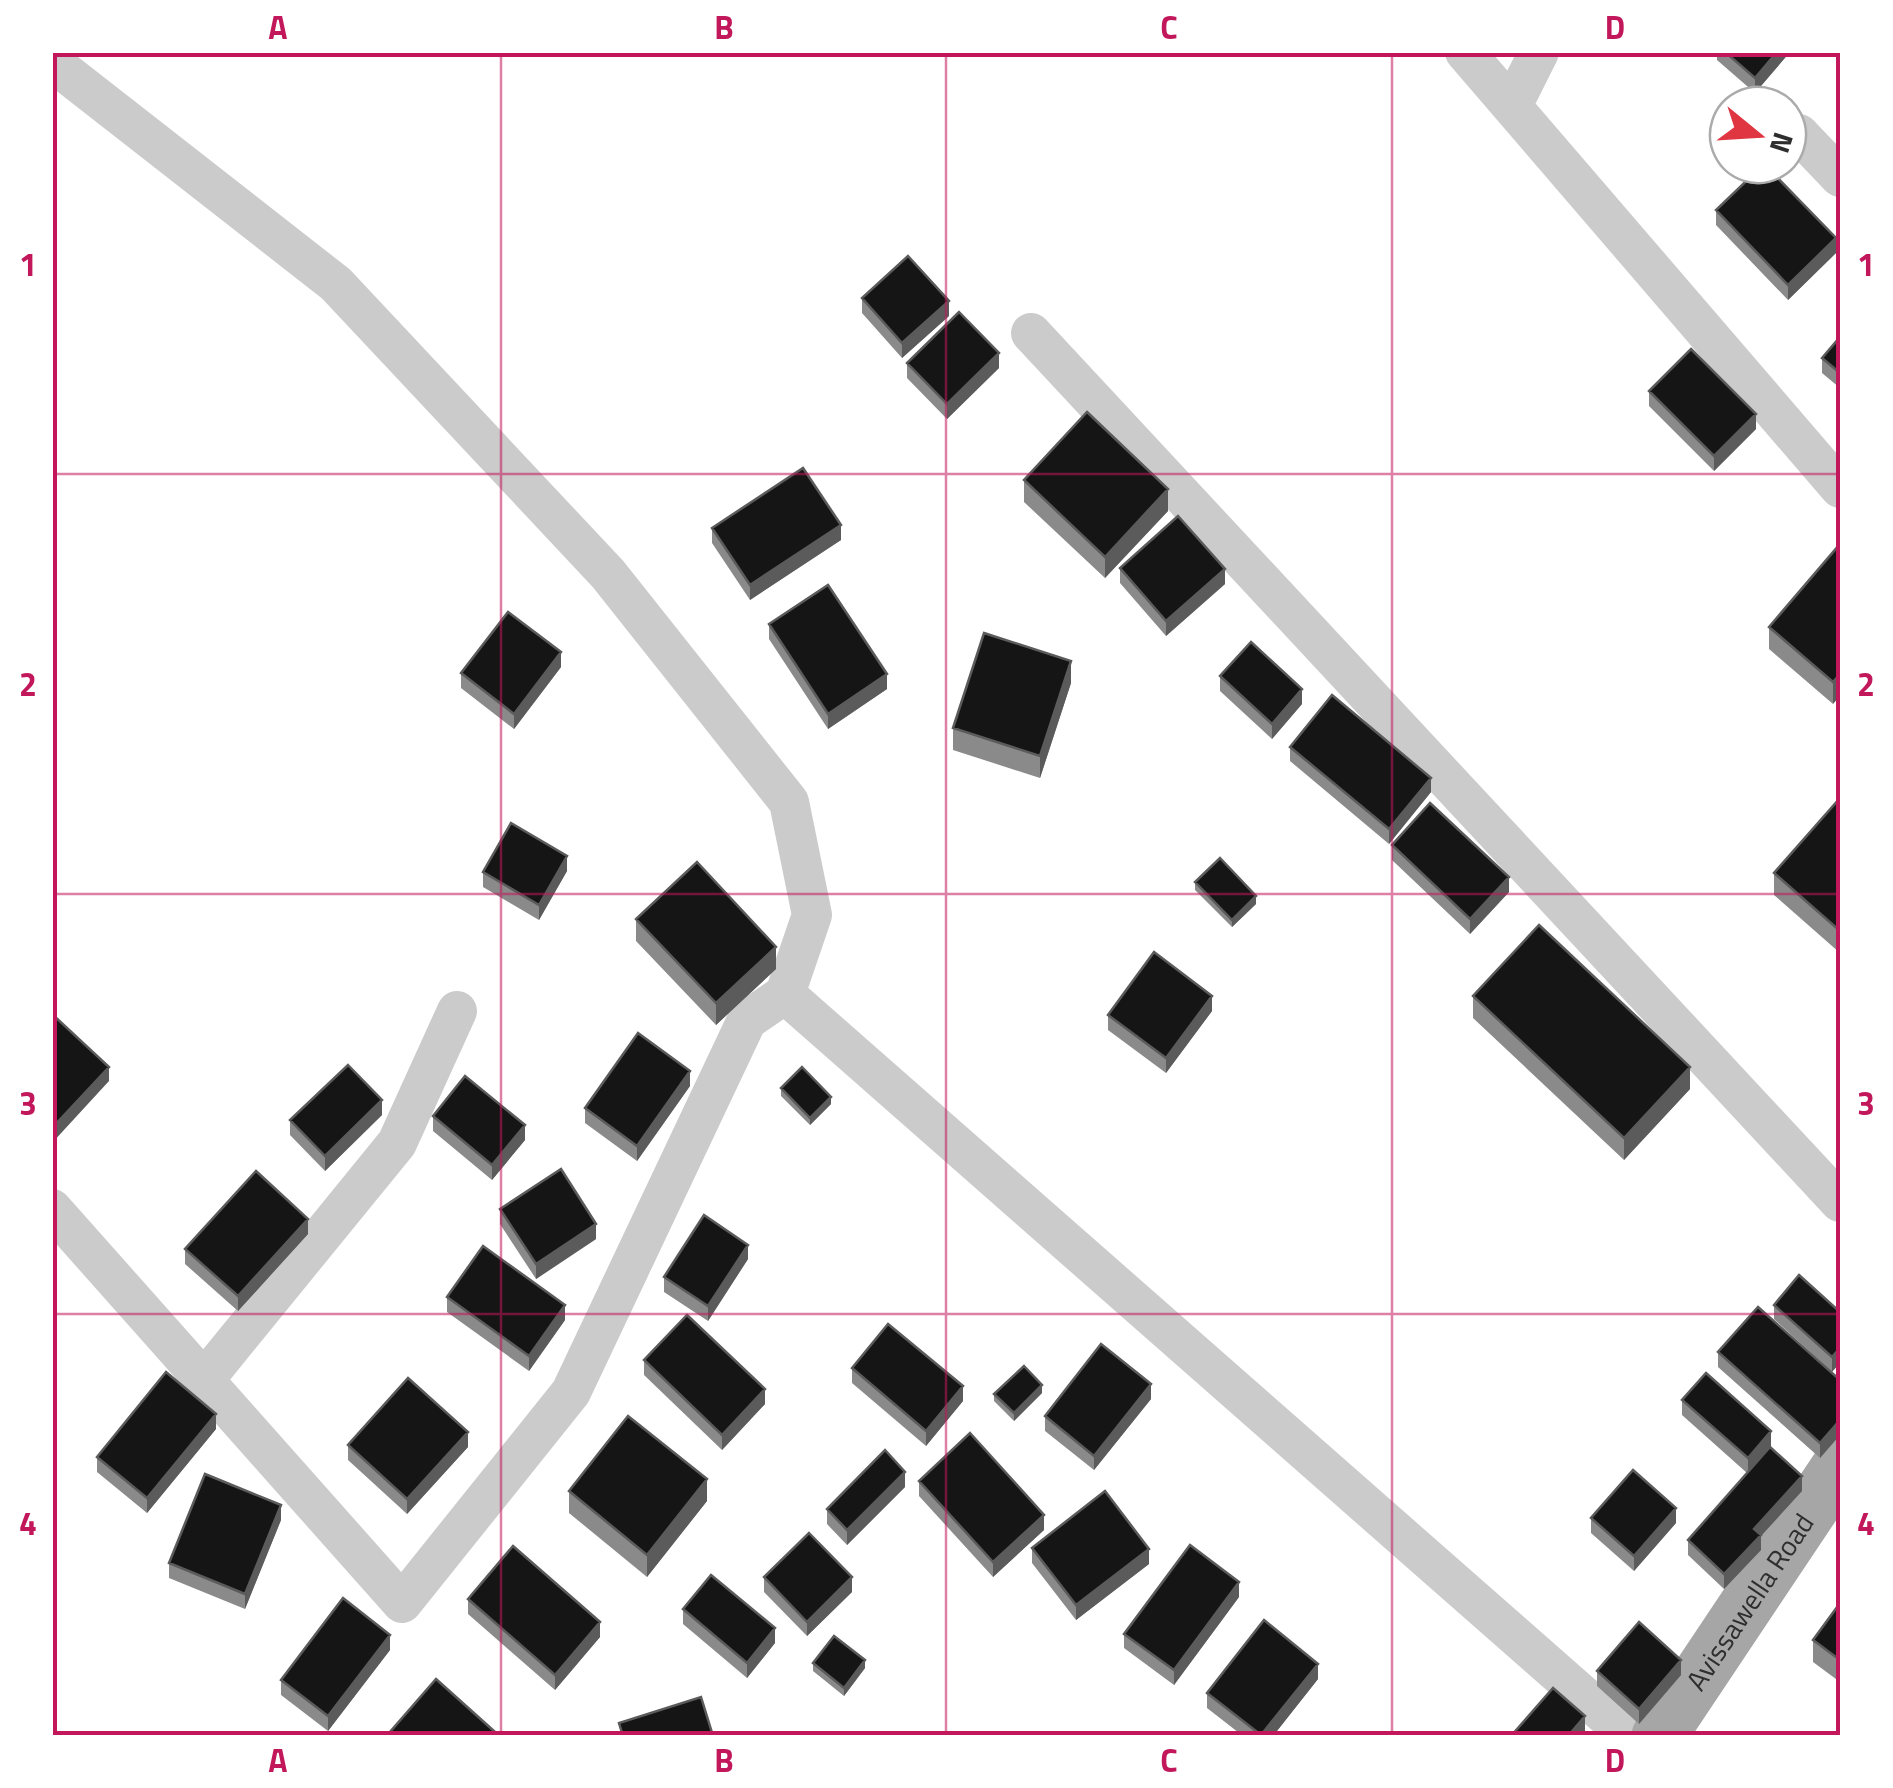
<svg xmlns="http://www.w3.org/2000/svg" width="1893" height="1788" font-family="'Titillium Web',sans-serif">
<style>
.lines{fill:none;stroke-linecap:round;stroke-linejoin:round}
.minor{stroke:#cbcbcb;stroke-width:40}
.primary{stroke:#a6a6a6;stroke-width:55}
.wall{fill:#8a8a8a}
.shaded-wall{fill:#5b5b5b}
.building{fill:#151515;stroke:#5b5b5b;stroke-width:2.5}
.grid{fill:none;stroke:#c2185b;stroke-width:2.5;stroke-opacity:0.55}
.labels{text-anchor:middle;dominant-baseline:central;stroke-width:10;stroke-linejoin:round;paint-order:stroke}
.street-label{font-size:28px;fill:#2e2e2e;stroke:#fff}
.neatline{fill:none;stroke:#c2185b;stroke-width:4}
.grid-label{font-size:32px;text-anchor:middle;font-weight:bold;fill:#c2185b}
</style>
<rect width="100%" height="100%" fill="#fff"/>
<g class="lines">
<path class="minor" d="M1465,52l375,436
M52,62l284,222 272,290 181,228 23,113 -27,79 -38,26 -176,372 -169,211 -350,-394
M1512,106l27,-54
M1799,134l41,43
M1031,333l809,869
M785,994l844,742
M204,1380l193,-237 60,-132"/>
<path class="primary" id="s1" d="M1659,1736l181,-271"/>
</g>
<path class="wall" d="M1717,52h73l-35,41 -38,-33z
M1840,83v20l-2,-2v-15z
M1716,210l120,43 -48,47 -72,-75z
M862,298l87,18 -47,42 -40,-45z
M1840,337v51l-18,-15v-15z
M907,363l92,5 -52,51 -40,-41z
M1649,391l107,38 -42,42 -65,-65z
M1024,480l144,31 -63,67 -81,-76z
M712,528l129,12 -91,60 -38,-57z
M1840,544l-7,160 -64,-55v-22z
M1120,568l105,16 -59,52 -46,-53z
M769,624l118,65 -59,40 -59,-90z
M561,667l-47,62 -53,-41v-15z
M1220,676l82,28 -30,35 -52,-48z
M1071,683l-31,95 -87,-28v-22z
M1290,747l141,45 -42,52 -99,-83z
M1840,798v155l-66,-58v-22z
M1392,845l117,47 -39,42 -78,-74z
M567,871l-28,49 -56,-33v-15z
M1195,882l61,22 -24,23 -37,-37z
M636,919l140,50 -60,56 -80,-84z
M1473,996l217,93 -66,71 -151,-142z
M1212,1011l-46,62 -58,-43v-15z
M690,1086l-53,75 -52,-38v-15z
M781,1088l50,16 -21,21 -29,-29z
M382,1115l-57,56 -35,-36v-15z
M433,1116l92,24 -33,40 -59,-49z
M500,1209l96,30 -60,40 -36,-55z
M308,1234l-70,77 -53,-47v-15z
M748,1259l-40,62 -44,-29v-15z
M447,1297l118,23 -36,51 -82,-59z
M1774,1305l66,7 -8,60 -58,-53z
M1718,1352l122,28v55l-20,23 -102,-91z
M644,1360l121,44 -43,46 -78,-75z
M852,1368l111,33 -37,45 -74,-63z
M1042,1393l-28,28 -20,-20v-7z
M1151,1399l-57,71 -49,-39v-15z
M1682,1400l89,46 -1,2 32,43 -41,45v14l-37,39 -36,-34v-15l59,-67 -65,-58z
M216,1429l-69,84 -50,-41v-15z
M348,1445l120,2 -61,67 -59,-54z
M919,1481l125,49 -51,47 -74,-81z
M905,1487l-58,58 -20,-21v-15z
M569,1491l138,10 -60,76 -78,-64z
M1591,1518l85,5 -42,48 -43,-38z
M281,1520l-36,89 -76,-31v-15z
M1032,1548l117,16 -73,56 -44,-57z
M764,1577l88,15 -45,44 -43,-44z
M1239,1597l-65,88 -50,-37v-14z
M468,1599l132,38 -45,53 -87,-76z
M1840,1603v79l-27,-20v-22z
M683,1609l92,34 -28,35 -64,-54z
M390,1650l-62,81 -47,-36v-15z
M813,1663l52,5 -21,28 -31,-25z
M1597,1671l84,4 -42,49 -42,-38z
M1318,1679l-45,57h-30l-36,-28v-15z"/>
<path class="shaded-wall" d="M1777,52h13l-35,41v-15z
M1836,238v15l-48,47v-15z
M949,301v15l-47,42v-15z
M999,353v15l-52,51v-15z
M1756,414v15l-42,42v-15z
M1168,489v22l-63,67v-21z
M841,525v15l-91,60v-15z
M1225,569v15l-59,52v-15z
M561,652v15l-47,62v-15z
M1071,661v22l-31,95v-22z
M887,674v15l-59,40v-15z
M1840,674v22l-7,8v-22z
M1302,689v15l-30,35v-15z
M1431,778v14l-42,52v-15z
M567,856v15l-28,49v-15z
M1509,877v15l-39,42v-15z
M1256,896v8l-24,23v-7z
M776,947v22l-60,56v-22z
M1212,996v15l-46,62v-15z
M109,1067v14l-57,62v-15z
M1690,1067v22l-66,71v-22z
M690,1071v15l-53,75v-15z
M831,1097v7l-21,21v-7z
M382,1100v15l-57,56v-15z
M525,1125v15l-33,40v-15z
M308,1219v15l-70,77v-15z
M596,1224v15l-60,40v-15z
M748,1245v14l-40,62v-15z
M565,1305v15l-36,51v-15z
M1840,1348v15l-8,9v-15z
M1151,1384v15l-57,71v-14z
M1042,1385v8l-28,28v-8z
M963,1386v15l-37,45v-15z
M765,1389v15l-43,46v-15z
M216,1414v15l-69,84v-15z
M1840,1420v15l-20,23v-15z
M1771,1431v15l-23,27v-15z
M468,1432v15l-61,67v-15z
M905,1472v15l-58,58v-15z
M1802,1476v15l-41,45v14l-37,39v-15l30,-45z
M707,1479v22l-60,76v-22z
M281,1505v15l-36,89v-15z
M1676,1508v15l-42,48v-15z
M1044,1515v15l-51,47v-15z
M1149,1549v15l-73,56v-15z
M852,1577v15l-45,44v-14z
M1239,1582v15l-65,88v-15z
M600,1622v15l-45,53v-15z
M775,1628v15l-28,35v-15z
M390,1635v15l-62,81v-15z
M865,1660v8l-21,28v-8z
M1681,1660v15l-42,49v-15z
M1318,1664v15l-45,57h-12z
M1585,1716v15l-4,5h-13z"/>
<path class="building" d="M1725,52h52l-22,26z
M1763,165h2l71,73 -48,47 -72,-75z
M908,256l41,45 -47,42 -40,-45z
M959,312l40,41 -52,51 -40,-41z
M1840,337v36l-18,-15z
M1691,349l65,65 -42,42 -65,-65z
M1087,412l81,77 -63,68 -81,-77z
M803,468l38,57 -91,60 -38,-57z
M1178,516l47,53 -59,52 -46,-53z
M1840,544v130l-7,8 -64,-55z
M828,585l59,89 -59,40 -59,-90z
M508,612l53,40 -47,62 -53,-41z
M984,633l87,28 -31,95 -87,-28z
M1251,642l51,47 -30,35 -52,-48z
M1332,695l99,83 -42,51 -99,-82z
M1840,798v133l-66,-58z
M1430,803l79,74 -39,42 -78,-74z
M511,823l56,33 -28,49 -56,-33z
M1220,858l36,38 -24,24 -37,-38z
M697,862l79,85 -60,56 -80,-84z
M1539,925l151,142 -66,71 -151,-142z
M1154,952l58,44 -46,62 -58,-43z
M52,1014l57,53 -57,61z
M638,1033l52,38 -53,75 -52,-38z
M348,1065l34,35 -57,56 -35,-36z
M802,1067l29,30 -21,21 -29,-30z
M465,1076l60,49 -33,40 -59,-49z
M561,1169l35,55 -60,40 -36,-55z
M256,1171l52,48 -70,77 -53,-47z
M704,1215l44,30 -40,61 -44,-29z
M483,1246l82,59 -36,51 -82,-59z
M1799,1275l41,37v36l-8,9 -58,-52z
M1758,1307l82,73v40l-20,23 -102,-91z
M687,1315l78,74 -43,46 -78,-75z
M888,1324l75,62 -37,45 -74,-63z
M1101,1344l50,40 -57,72 -49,-40z
M1024,1366l18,19 -28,28 -20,-19z
M166,1372l50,42 -69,84 -50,-41z
M1706,1373l65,58 -23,27 -66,-58z
M408,1378l60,54 -61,67 -59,-54z
M628,1416l79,63 -60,76 -78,-64z
M970,1433l74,82 -51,47 -74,-81z
M1770,1447l32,29 -48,53 7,6 -37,39 -36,-34z
M885,1450l20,22 -58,58 -20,-21z
M1633,1470l43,38 -42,48 -43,-38z
M205,1474l76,31 -36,89 -76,-31z
M1105,1491l44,58 -73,56 -44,-57z
M809,1533l43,44 -45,45 -43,-45z
M1190,1545l49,37 -65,88 -50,-36z
M513,1546l87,76 -45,53 -87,-76z
M711,1575l64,53 -28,35 -64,-54z
M343,1598l47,37 -62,81 -47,-36z
M1840,1603v57l-27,-20z
M1264,1620l54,44 -57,71 -54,-42z
M1639,1622l42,38 -42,49 -42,-38z
M834,1636l31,24 -21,28 -31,-25z
M436,1679l59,53 -3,4h-98l-4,-4z
M1553,1688l32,28 -17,20h-57z
M701,1697l12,39h-90l-4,-13z"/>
<path class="grid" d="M501,52v1684M946,52v1684M1392,52v1684M52,474h1788M52,894h1788M52,1314h1788"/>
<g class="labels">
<g class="street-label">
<text stroke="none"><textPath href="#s1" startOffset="162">Avissawella Road</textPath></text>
</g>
</g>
<rect width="1893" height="1788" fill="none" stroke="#ffffff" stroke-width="110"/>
<g transform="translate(1758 135) rotate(108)"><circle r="48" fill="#ffffff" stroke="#ababab" stroke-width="2.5"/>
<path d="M0-8L18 38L0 25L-18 38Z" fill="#df3642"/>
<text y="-15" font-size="28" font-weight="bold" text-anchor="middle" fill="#2e2e2e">N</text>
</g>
<rect x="55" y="55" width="1783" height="1678" class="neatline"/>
<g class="grid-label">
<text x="278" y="39">A</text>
<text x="724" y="39">B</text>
<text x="1169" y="39">C</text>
<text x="1615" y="39">D</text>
<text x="28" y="276">1</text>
<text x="1866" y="276">1</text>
<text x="28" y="696">2</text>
<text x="1866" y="696">2</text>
<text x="28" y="1115">3</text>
<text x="1866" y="1115">3</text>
<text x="28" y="1535">4</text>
<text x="1866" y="1535">4</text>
<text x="278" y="1772">A</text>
<text x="724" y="1772">B</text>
<text x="1169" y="1772">C</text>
<text x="1615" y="1772">D</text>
</g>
</svg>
